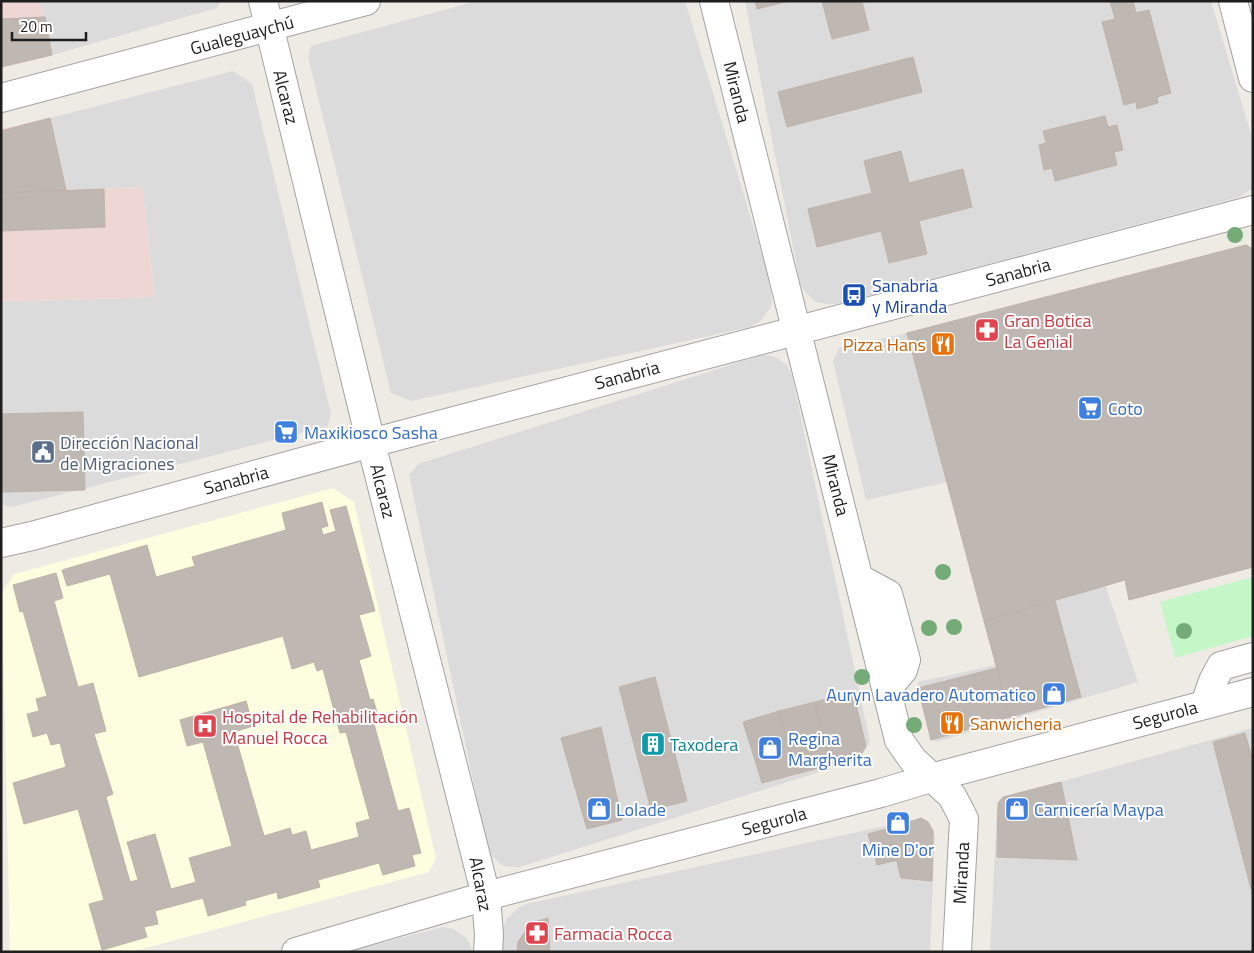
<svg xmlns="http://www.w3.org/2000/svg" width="1254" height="953" font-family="'Titillium Web',sans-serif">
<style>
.residential{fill:#dcdbdb}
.commercial{fill:#eed6d5}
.education{fill:#fdfddf}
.park{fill:#c4f6c8}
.building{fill:#bfb7b1;stroke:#bfb2a8}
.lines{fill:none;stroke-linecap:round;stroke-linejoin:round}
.minor-casing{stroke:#a2a2a2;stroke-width:30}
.minor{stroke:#fff;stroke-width:28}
.tree{fill:#75ab76}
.labels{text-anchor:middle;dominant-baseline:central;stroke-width:4;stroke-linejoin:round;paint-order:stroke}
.street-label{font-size:18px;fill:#1e1e1e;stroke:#fff}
.transit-label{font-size:18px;fill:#164399;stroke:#fff;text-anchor:start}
.health-label{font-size:18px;fill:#be3a42;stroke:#fff;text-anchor:start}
.food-label{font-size:18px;fill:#c56008;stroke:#fff;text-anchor:end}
.shop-label{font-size:18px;fill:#366cbe;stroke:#fff;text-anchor:start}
.service-label{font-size:18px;fill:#4e5e75;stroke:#fff;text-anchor:start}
.culture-label{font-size:18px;fill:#0d838f;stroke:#fff;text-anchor:start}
</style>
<rect width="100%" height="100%" fill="#eeebe5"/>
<path class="residential" d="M40,1h181l-4,7 -165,47 -7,-38z
M477,1h208l81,267 6,32 -1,6 -9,14 -12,7 -339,74 -20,-8 -83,-336 3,-11z
M745,1h466l42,140v47l-13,9 -403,107h-11l-10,-2 -11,-10 -5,-9z
M233,71l19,13 79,330 -3,12 -316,81 -11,-3v-202l154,-5 -13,-110 -76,3 -16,-72z
M907,333l41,149 -82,18 -33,-139 6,-13z
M762,355l11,1 7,4 7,5 5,11 78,366 -10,17 -340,108h-11l-7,-2 -10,-9 -5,-9 -78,-372 9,-11z
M1105,584l33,98 -202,60 -6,-4 -12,-56 78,-17 -12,-44z
M1253,728v224h-263l7,-142 9,-13z
M922,818l13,18 -5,116h-428l1,-24 3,-8 12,-12 8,-4z
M443,927l10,2 12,8 5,7 2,8h-126z"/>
<path class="commercial" d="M1,1h39l5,16 7,38 -51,13z
M50,118l16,72 76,-3 13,110 -154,5v-173z"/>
<path class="education" d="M333,488l21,14 82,357 -7,13 -298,80h-121l-8,-359 12,-19z"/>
<path class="park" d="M1253,577v59l-78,22 -15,-56z"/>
<path class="building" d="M755,1h34l-32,8z
M822,1h40l7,29 -37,9z
M1110,1h23l3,12 13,-3 22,83 -14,4 1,6 -21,6 -1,-7 -12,3 -22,-83 13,-3z
M45,17l7,38 -51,12v-48z
M913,57l9,35 -135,35 -9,-35z
M1105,116l3,11 9,-2 6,25 -9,2 3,13 -62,16 -3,-13 -8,2 -5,-25 7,-2 -3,-12z
M50,118l16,72 -65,3v-62z
M901,151l8,32 54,-14 9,38 -53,14 8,33 -38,9 -8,-32 -64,16 -9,-38 64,-16 -8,-32z
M104,189l1,38 -104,4v-38z
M1246,245l7,4v318l-124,33 -4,-20 -141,41 -77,-288z
M83,412l2,78 -84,2v-78z
M322,502l6,24 -7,2 2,7 13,-4 -6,-21 16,-4 29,105 -16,4 12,41 -12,4 11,40 3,-1 7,23 -6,2 24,87 11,-3 12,45 -9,2 3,11 -32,9 -4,-12 -61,17 2,7 -42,12 -1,-7 -32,9 1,4 -38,11 -5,-18 -48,13 3,13 -14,3 3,10 -45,13 -13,-46 15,-4 -26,-91 -54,15 -11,-41 53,-16 -6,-24 -9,2 -4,-12 -14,4 -6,-23 12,-3 -3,-12 11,-3 -24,-85 -3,1 -7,-27 43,-12 7,25 -9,3 24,86 15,-4 13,48 -12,3 19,60 -7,3 24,85 8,-2 -11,-38 28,-8 16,55 25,-7 -7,-24 43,-12 -29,-104 -16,4 -7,-26 66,-19 7,25 -19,6 30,104 26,-8 2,7 14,-4 5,19 48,-13 -3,-14 14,-4 -24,-87 -6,1 -17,-64 -6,2 -3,-9 -22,7 -9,-33 -144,41 -29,-103 -43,12 -5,-16 85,-25 9,32 39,-11 -3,-9 94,-27 -4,-17z
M1055,601l26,96 -71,20 -26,-96z
M997,668l13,49 -79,23 -13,-52z
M655,677l32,124 -36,9 -32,-123z
M853,692l13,54 -7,12 -28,7 -16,-63z
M815,702l16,63 -35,9 -17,-63z
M779,711l17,63 -34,9 -19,-61z
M601,727l21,93 -35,9 -26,-91z
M1245,733l8,28v128h-2l-38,-147z
M1061,782l16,78 -80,-3 1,-54 5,-6z
M921,818l7,4 5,9 -1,50 -31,-3 -6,-25 11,-5 -5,-23z
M901,825l5,23 -11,5 3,7 -21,5 -9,-31z
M548,918l2,34h-33l1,-10 13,-19z"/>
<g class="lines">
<defs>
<path id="minor" d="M263,1l108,442 115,453 3,39 -1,17
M714,1l185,739 14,20 39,36 12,23 -7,133
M1233,1l20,77
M1,98l365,-97
M1,543l31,-7 339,-93 882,-233
M860,579l28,15 18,66 -3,10 -16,19
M1205,704l8,-23 8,-15 32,-9
M296,952l190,-56 395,-103 50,-15 322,-86"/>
</defs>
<use href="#minor" class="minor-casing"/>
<use href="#minor" class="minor"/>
</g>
<g class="tree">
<circle cx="1235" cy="235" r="8"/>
<circle cx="943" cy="572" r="8"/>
<circle cx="954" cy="627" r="8"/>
<circle cx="929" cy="628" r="8"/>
<circle cx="1184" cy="631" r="8"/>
<circle cx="862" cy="677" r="8"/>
<circle cx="914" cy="725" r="8"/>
</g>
<defs>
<symbol id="bus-square" viewBox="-11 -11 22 22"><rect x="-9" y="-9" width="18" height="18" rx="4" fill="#1a4fb4" stroke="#fff"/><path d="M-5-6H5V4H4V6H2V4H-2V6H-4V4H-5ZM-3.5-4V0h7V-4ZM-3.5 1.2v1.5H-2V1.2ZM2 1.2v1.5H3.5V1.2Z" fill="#fff"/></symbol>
<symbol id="pharmacy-square" viewBox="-11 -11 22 22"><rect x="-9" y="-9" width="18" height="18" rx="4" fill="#e0444e" stroke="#fff"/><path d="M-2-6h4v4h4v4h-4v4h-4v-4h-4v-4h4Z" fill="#fff"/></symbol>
<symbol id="restaurant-square" viewBox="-11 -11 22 22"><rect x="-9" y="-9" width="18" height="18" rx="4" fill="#e8710a" stroke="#fff"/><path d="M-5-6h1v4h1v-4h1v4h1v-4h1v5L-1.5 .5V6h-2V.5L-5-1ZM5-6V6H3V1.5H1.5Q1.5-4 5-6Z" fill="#fff"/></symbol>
<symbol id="supermarket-square" viewBox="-11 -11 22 22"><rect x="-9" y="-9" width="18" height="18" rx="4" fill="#3f7fe0" stroke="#fff"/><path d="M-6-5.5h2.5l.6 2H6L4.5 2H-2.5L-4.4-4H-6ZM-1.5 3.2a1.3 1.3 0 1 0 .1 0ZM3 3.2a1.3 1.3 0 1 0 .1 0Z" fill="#fff"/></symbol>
<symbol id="civic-square" viewBox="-11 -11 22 22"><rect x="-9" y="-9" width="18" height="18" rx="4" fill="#5c6f8a" stroke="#fff"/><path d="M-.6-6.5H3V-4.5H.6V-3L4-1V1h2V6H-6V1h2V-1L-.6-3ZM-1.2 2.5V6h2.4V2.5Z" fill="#fff"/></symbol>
<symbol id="shop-square" viewBox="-11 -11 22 22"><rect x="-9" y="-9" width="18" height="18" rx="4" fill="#3f7fe0" stroke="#fff"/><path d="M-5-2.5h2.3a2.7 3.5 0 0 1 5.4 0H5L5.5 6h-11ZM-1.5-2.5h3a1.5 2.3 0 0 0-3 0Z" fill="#fff"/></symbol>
<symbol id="hospital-square" viewBox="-11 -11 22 22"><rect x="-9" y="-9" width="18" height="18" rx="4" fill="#e0444e" stroke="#fff"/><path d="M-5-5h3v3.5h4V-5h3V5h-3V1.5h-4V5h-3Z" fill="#fff"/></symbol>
<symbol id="building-square" viewBox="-11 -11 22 22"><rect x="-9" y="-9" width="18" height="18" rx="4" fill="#0f9aa8" stroke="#fff"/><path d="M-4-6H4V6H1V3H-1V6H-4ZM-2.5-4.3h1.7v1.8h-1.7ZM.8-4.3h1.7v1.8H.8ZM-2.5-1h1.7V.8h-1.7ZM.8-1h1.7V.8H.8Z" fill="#fff"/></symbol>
</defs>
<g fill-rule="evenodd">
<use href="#bus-square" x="840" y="281" width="28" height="28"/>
<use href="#pharmacy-square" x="973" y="316" width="28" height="28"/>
<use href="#restaurant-square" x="929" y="330" width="28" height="28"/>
<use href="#supermarket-square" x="1076" y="394" width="28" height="28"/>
<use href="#supermarket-square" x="272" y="418" width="28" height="28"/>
<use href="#civic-square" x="29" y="438" width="28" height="28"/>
<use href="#shop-square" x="1040" y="680" width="28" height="28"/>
<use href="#restaurant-square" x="938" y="709" width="28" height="28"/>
<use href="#hospital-square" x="191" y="712" width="28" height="28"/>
<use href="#building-square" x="639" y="730" width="28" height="28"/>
<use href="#shop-square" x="756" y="734" width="28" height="28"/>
<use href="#shop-square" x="585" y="795" width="28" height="28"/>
<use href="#shop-square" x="1003" y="795" width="28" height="28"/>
<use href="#shop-square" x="884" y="809" width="28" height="28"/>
<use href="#pharmacy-square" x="523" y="919" width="28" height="28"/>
</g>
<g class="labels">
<g class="street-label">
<text transform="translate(242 35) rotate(-15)">Gualeguaychú</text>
<text transform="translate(737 92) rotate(76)">Miranda</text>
<text transform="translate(286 97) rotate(76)">Alcaraz</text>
<text transform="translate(1018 272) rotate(-15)">Sanabria</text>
<text transform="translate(627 375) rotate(-15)">Sanabria</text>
<text transform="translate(236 480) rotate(-15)">Sanabria</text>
<text transform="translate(836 485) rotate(76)">Miranda</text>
<text transform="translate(383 491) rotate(76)">Alcaraz</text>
<text transform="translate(1165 715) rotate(-15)">Segurola</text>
<text transform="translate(774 821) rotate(-15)">Segurola</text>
<text transform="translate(961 873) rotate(-87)">Miranda</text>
<text transform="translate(481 884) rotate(79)">Alcaraz</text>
</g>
<g class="transit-label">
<text x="872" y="285">Sanabria<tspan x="872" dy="21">y Miranda</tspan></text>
</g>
<g class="health-label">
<text x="1004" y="320">Gran Botica<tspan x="1004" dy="21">La Genial</tspan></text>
<text x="222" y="716">Hospital de Rehabilitación<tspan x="222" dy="21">Manuel Rocca</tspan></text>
<text x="554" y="933">Farmacia Rocca</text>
</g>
<g class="food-label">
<text x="926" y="344">Pizza Hans</text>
<text x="970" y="723" text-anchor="start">Sanwicheria</text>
</g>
<g class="shop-label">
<text x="1108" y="408">Coto</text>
<text x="304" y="432">Maxikiosco Sasha</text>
<text x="1036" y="694" text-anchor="end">Auryn Lavadero Automatico</text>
<text x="788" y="738">Regina<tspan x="788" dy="21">Margherita</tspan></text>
<text x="616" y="809">Lolade</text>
<text x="1034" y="809">Carnicería Maypa</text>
<text x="898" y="849" text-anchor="middle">Mine D'or</text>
</g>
<g class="service-label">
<text x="60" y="442">Dirección Nacional<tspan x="60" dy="21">de Migraciones</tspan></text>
</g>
<g class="culture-label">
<text x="670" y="744">Taxodera</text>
</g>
</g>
<rect width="1254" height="953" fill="none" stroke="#1e1e1e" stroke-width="5"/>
<path d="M12 32v8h74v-8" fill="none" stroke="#1e1e1e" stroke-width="2.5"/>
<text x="20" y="32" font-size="15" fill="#1e1e1e" stroke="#ffffff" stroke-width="4" paint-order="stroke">20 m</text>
</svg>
